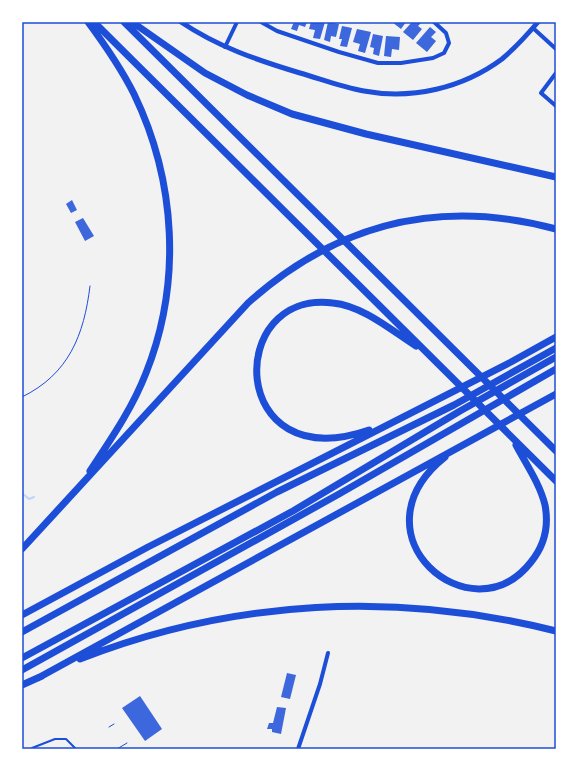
<svg xmlns="http://www.w3.org/2000/svg" width="578" height="771" font-family="'PT Sans Narrow',sans-serif">
<style>
.lines{fill:none;stroke-linecap:round;stroke-linejoin:round}
.stream{stroke:#bfd3fe;stroke-width:2}
.building{fill:#3d67dc}
.path{stroke:#1d4ed8;stroke-width:1}
.service{stroke:#1d4ed8;stroke-width:2}
.minor{stroke:#1d4ed8;stroke-width:4}
.tertiary{stroke:#1d4ed8;stroke-width:5}
.motorway{stroke:#1d4ed8;stroke-width:7}
.neatline{fill:none;stroke:#1d4ed8;stroke-width:1.5}
</style>
<rect width="100%" height="100%" fill="#f2f2f2"/>
<g class="lines">
<path class="stream" d="M22,493l7,6 5,-2"/>
</g>
<path class="building" d="M294,22h13l-2,5 -6,-2 -2,6 -6,-2z
M311,22h14l-5,17 -7,-1 2,-8 -6,-1z
M328,22l11,2 -3,13 -5,-1 -1,6 -6,-2z
M392,22h14l-5,7z
M412,22h10l-4,4 4,3 -9,11 -10,-8z
M342,26l10,2 -5,19 -7,-1 2,-7h-3z
M430,27l6,5 -5,5 5,4 -9,11 -11,-9z
M357,29l14,3 -6,21 -7,-2 2,-7 -7,-2z
M373,34l10,2 -4,20 -6,-2 1,-6 -4,-1z
M386,36l14,1 -1,13 -7,-1 -1,8 -7,-1z
M72,200l5,10 -6,3 -5,-9z
M83,218l11,18 -9,5 -10,-19z
M287,673l9,2 -6,24 -9,-2z
M140,696l22,33 -17,12 -23,-33z
M277,707l9,1 -5,26 -9,-2v-3h-5l2,-6h4z"/>
<g class="lines">
<path class="path" d="M22,397c47,-23 62,-62 68,-111
M109,727l5,-3
M117,749l10,-6"/>
<path class="service" d="M32,748l23,-9h11l10,10"/>
<path class="minor" d="M261,22l16,9 62,21 39,11h23l32,-5 11,-5 5,-10 -3,-10 -12,-11
M533,28l23,21
M225,47l12,-25
M556,73l-15,20 15,13
M298,749l22,-65 8,-31"/>
<path class="tertiary" d="M181,22c37,25 76,38 119,51 21,6 42,14 64,18 48,9 99,-3 138,-32 13,-11 25,-24 36,-37"/>
<path class="motorway" d="M88,22c17,23 33,46 46,72 42,87 48,189 12,279 -14,36 -35,66 -56,98
M94,22l462,459
M124,22l432,429
M132,22l73,51 42,22 45,19 74,20 190,43
M369,430c-142,49 -144,-141 -36,-127 30,3 58,27 83,43
M445,457c-96,77 26,182 86,105 13,-16 18,-36 14,-57 -5,-21 -19,-41 -29,-60
M22,549l226,-246c89,-80 192,-105 308,-74
M22,615l126,-68 363,-185 45,-25
M22,632l255,-140 177,-87 102,-57
M22,658l271,-147 167,-100 96,-54
M80,659c153,-60 317,-68 476,-28
M22,670l317,-176 217,-125
M38,678l518,-284
M22,685l20,-9"/>
</g>
<rect width="578" height="771" fill="none" stroke="#ffffff" stroke-width="46"/>
<rect x="23" y="23" width="532" height="725" class="neatline"/>
</svg>
